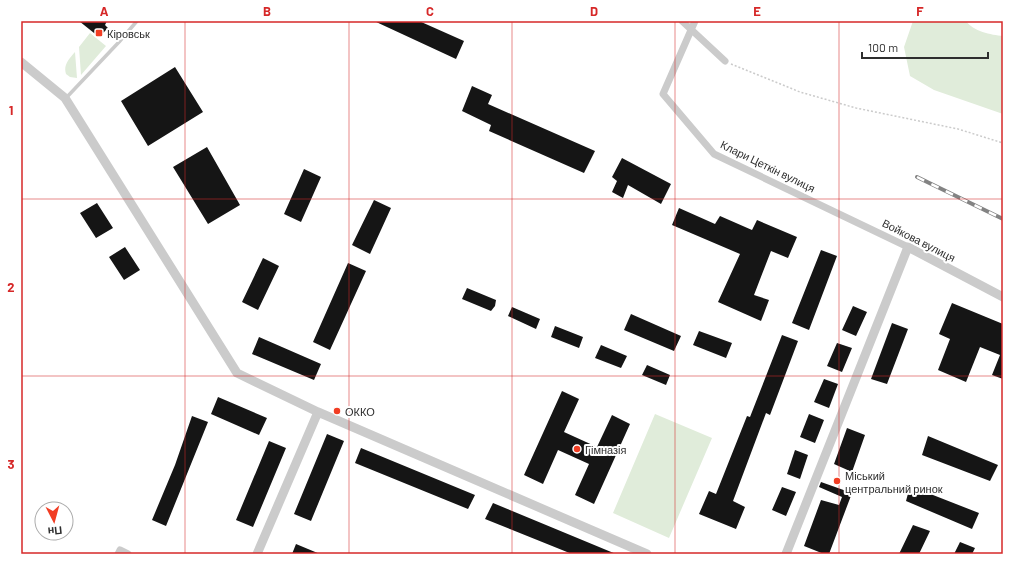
<svg xmlns="http://www.w3.org/2000/svg" width="1024" height="575" font-family="Barlow,sans-serif">
<style>
.green{fill:#e0ecda}
.building{fill:#151515}
.lines{fill:none;stroke-linecap:round;stroke-linejoin:round}
.path{stroke:#cbcbcb;stroke-width:1.5;stroke-dasharray:2 2;stroke-linecap:butt}
.service{stroke:#cbcbcb;stroke-width:3.5}
.minor{stroke:#cbcbcb;stroke-width:7}
.tertiary{stroke:#cbcbcb;stroke-width:9}
.rail-casing{stroke:#838383;stroke-width:4}
.rail{stroke:#fff;stroke-width:2.5;stroke-dasharray:8;stroke-linecap:butt}
.grid{fill:none;stroke:#d62828;stroke-width:1;stroke-opacity:0.55}
.poi-dot{fill:#f13d23;stroke:#fff;stroke-width:1.5}
.labels{text-anchor:middle;dominant-baseline:central;stroke-width:4;stroke-linejoin:round;paint-order:stroke}
.poi-label{font-size:11px;fill:#2e2e2e;stroke:#fff;text-anchor:start}
.street-label{font-size:11px;fill:#2e2e2e;stroke:#fff}
.neatline{fill:none;stroke:#d62828;stroke-width:1.5}
.grid-label{font-size:13px;text-anchor:middle;font-weight:bold;fill:#d62828}
</style>
<rect width="100%" height="100%" fill="#fff"/>
<path class="green" d="M913,21h53c7,10 25,14 37,15v78l-69,-24 -24,-14 -6,-29z
M90,33l16,13 -25,29 -2,-28z
M75,52l2,26 -7,-1 -4,-3c-3,-9 3,-15 9,-22z
M655,414l57,24 -43,100 -56,-25z"/>
<path class="building" d="M79,21h28l-2,4 3,3 -9,9z
M374,21h45l45,20 -8,18z
M175,67l28,45 -55,34 -27,-45z
M472,86l20,9 -4,9 107,47 -11,22 -95,-42 2,-6 -29,-14z
M207,147l33,58 -32,19 -35,-57z
M622,158l49,26 -10,20 -33,-19 -5,13 -11,-6 5,-11 -5,-4z
M304,169l17,8 -20,45 -17,-8z
M374,200l17,8 -21,46 -18,-9z
M97,203l16,25 -17,10 -16,-25z
M679,208l36,16 5,-8 32,14 5,-10 40,17 -9,21 -17,-7 -17,44 15,5 -8,21 -43,-19 22,-48 -68,-29z
M125,247l15,23 -16,10 -15,-23z
M821,250l16,6 -28,74 -17,-7z
M263,258l16,8 -21,44 -16,-8z
M348,263l18,8 -36,79 -17,-8z
M467,288l29,12 -1,6 -4,5 -29,-12z
M952,303l51,21v55l-11,-4 8,-20 -20,-8 -14,35 -28,-12 12,-31 -11,-5z
M853,306l14,6 -11,24 -14,-6z
M512,307l28,12 -4,10 -28,-13z
M631,314l50,22 -7,15 -50,-21z
M892,323l16,6 -21,55 -16,-5z
M555,326l28,11 -4,11 -28,-11z
M699,331l33,12 -6,15 -33,-13z
M782,335l16,6 -28,74 -4,-2 -33,88 12,6 -9,22 -37,-15 10,-23 7,3 31,-78 3,1z
M259,337l62,27 -7,16 -62,-26z
M837,343l15,5 -10,24 -15,-6z
M601,345l26,11 -6,12 -26,-10z
M647,365l23,10 -4,10 -24,-10z
M824,379l14,5 -9,24 -15,-6z
M562,391l17,8 -15,33 33,15 15,-32 18,9 -36,80 -19,-9 14,-31 -31,-14 -15,34 -19,-9z
M218,397l49,21 -8,17 -48,-21z
M809,414l15,6 -9,23 -15,-6z
M192,416l16,6 -42,104 -14,-6 23,-55z
M847,428l18,7 -13,37 -18,-8z
M327,434l17,7 -33,80 -17,-7z
M928,436l70,29 -8,16 -68,-26z
M269,441l17,7 -33,79 -17,-7z
M361,448l114,47 -7,14 -113,-46z
M795,450l13,5 -8,24 -13,-5z
M821,482l31,11 -23,61h-5l-20,-8 17,-46 18,5 3,-8 -23,-10z
M910,486l69,27 -7,16 -66,-28z
M782,487l14,5 -10,24 -14,-6z
M493,503l123,51h-44l-87,-35z
M913,525l17,6 -11,23h-20z
M960,542l15,6 -3,6h-18z
M296,544l24,10h-28z"/>
<g class="lines">
<path class="path" d="M731,64l69,28 56,16 102,21 45,14"/>
<path class="service" d="M66,98l53,-56 18,-21"/>
<path class="minor" d="M682,21l43,40
M695,21l-32,73 51,60 194,93
M118,554l2,-4 8,4"/>
<path class="tertiary" d="M21,62l44,36 172,275 81,39 329,142
M257,554l61,-142
M786,554l122,-307 95,50"/>
<defs>
<path id="rail" d="M917,177l86,42"/>
</defs>
<use href="#rail" class="rail-casing"/>
<use href="#rail" class="rail"/>
</g>
<path class="grid" d="M185,21v533M349,21v533M512,21v533M675,21v533M839,21v533M21,199h982M21,376h982"/>
<g class="poi-dot">
<rect x="95" y="29" width="8" height="8" rx="2"/>
<circle cx="337" cy="411" r="4"/>
<circle cx="577" cy="449" r="4"/>
<circle cx="837" cy="481" r="4"/>
</g>
<g class="labels">
<g class="poi-label">
<text x="107" y="33">Кіровськ</text>
<text x="345" y="411">ОККО</text>
<text x="585" y="449">Гімназія</text>
<text x="845" y="475">Міський<tspan x="845" dy="13">центральний ринок</tspan></text>
</g>
<g class="street-label">
<text transform="translate(768 166) rotate(26)">Клари Цеткін вулиця</text>
<text transform="translate(919 240) rotate(27)">Войкова вулиця</text>
</g>
</g>
<rect width="1024" height="575" fill="none" stroke="#ffffff" stroke-width="44"/>
<g transform="translate(54 521) rotate(174)"><circle r="19" fill="#ffffff" stroke="#ababab"/>
<path d="M0-3L7 15L0 10L-7 15Z" fill="#f13d23"/>
<text y="-6" font-size="11" font-weight="bold" text-anchor="middle" fill="#2e2e2e">Пн</text>
</g>
<path d="M862 52v6h126v-6" fill="none" stroke="#2e2e2e" stroke-width="2"/>
<text x="868" y="52" font-size="12" fill="#2e2e2e" stroke="#ffffff" stroke-width="3" paint-order="stroke">100 m</text>
<rect x="22" y="22" width="980" height="531" class="neatline"/>
<g class="grid-label">
<text x="104" y="16">A</text>
<text x="267" y="16">B</text>
<text x="430" y="16">C</text>
<text x="594" y="16">D</text>
<text x="757" y="16">E</text>
<text x="920" y="16">F</text>
<text x="11" y="115">1</text>
<text x="11" y="292">2</text>
<text x="11" y="469">3</text>
</g>
</svg>
